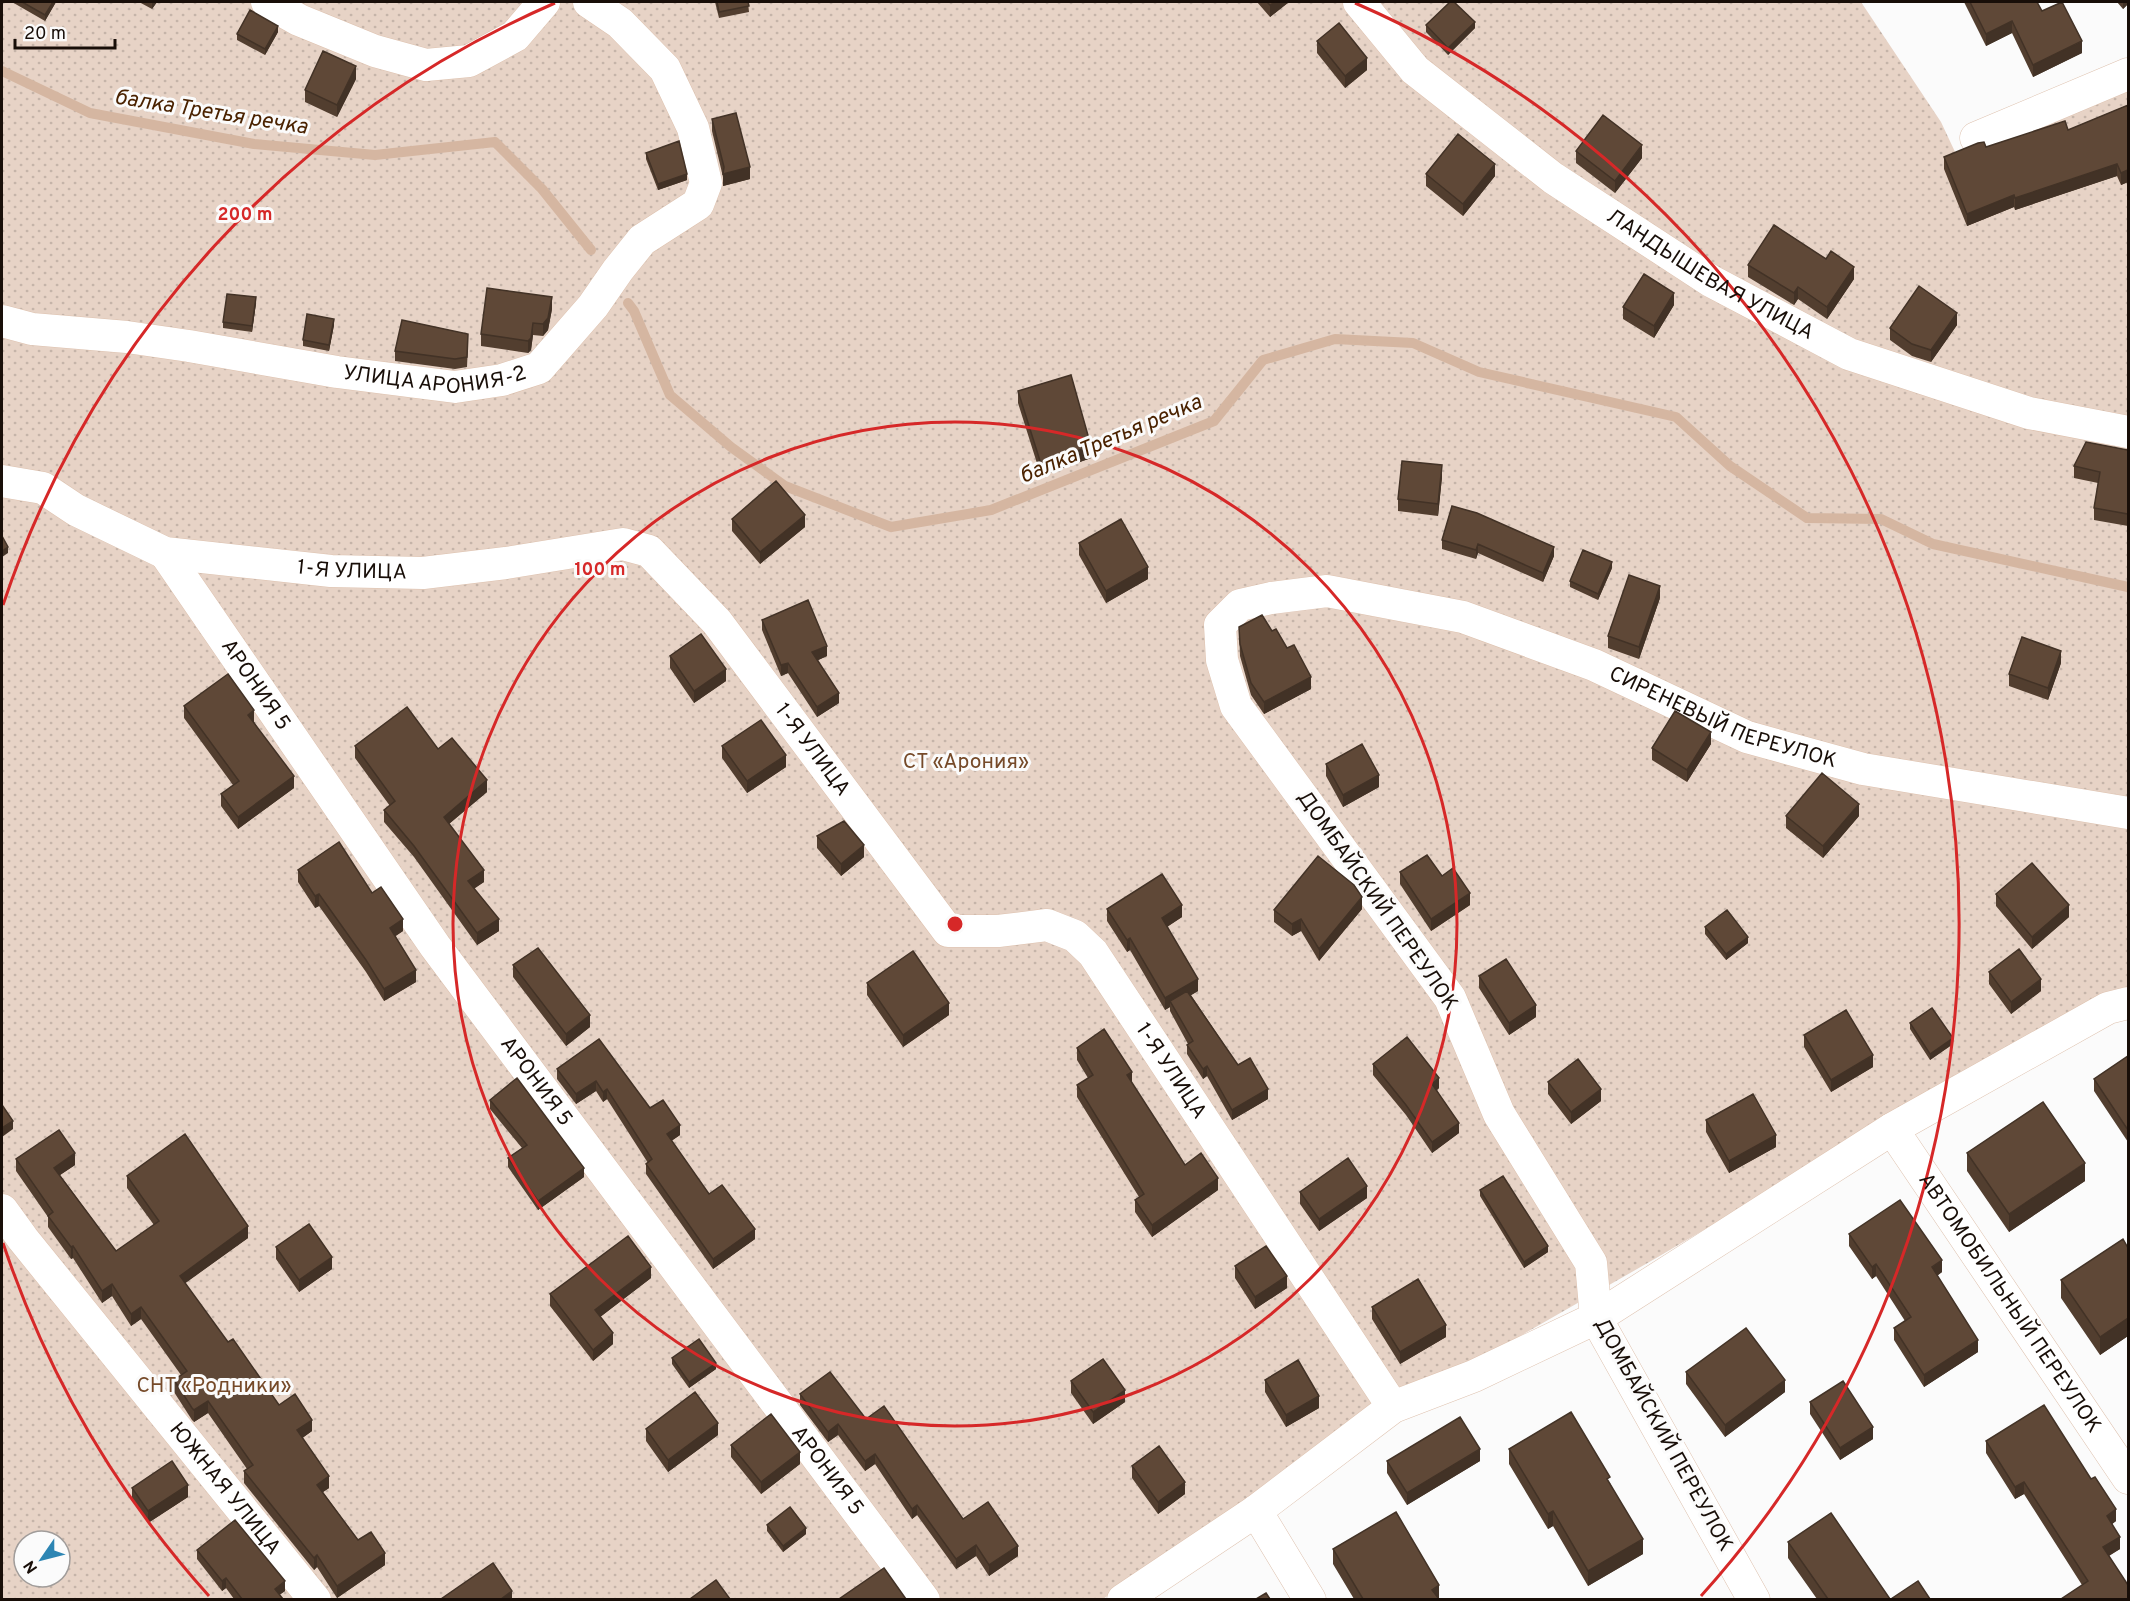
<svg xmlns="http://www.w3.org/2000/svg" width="2130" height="1601" font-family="Overpass,sans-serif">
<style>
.grass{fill:url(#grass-dots);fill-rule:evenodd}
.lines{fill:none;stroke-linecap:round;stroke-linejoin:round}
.stream{stroke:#d5b6a1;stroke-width:10}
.minor-casing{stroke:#dec2af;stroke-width:33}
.minor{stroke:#fff;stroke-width:32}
.wall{fill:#523e2f}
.shaded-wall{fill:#423226}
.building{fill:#5f4837;stroke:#423226;stroke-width:1.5}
.ring{fill:none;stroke:#d62828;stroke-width:3}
.labels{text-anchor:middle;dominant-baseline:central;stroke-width:6;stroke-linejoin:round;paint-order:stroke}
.street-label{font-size:21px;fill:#180e08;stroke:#fbfbfb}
.park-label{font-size:21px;fill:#764a29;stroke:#fbfbfb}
.water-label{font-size:22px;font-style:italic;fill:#4a2200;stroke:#fbfbfb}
.centre{fill:#d62828;stroke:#fbfbfb;stroke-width:3}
.ring-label{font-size:18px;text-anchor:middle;font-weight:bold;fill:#d62828;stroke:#fbfbfb;stroke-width:6;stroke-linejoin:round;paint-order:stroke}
</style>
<defs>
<pattern id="grass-dots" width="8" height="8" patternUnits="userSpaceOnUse" patternTransform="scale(1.5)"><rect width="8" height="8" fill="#e7d3c6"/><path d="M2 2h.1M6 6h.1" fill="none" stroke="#c5b4a9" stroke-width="1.8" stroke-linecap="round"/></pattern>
</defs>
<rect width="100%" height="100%" fill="#fbfbfb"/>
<path class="grass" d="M2,2h1859l80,120 15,32 172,-64v896l-120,64 -350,207 -211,121 -192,118 -152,103h-1101zM24,1541h36v36h-36z"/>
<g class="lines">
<path class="stream" d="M2,71l88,42 164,31 121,11 120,-13 47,47 49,61
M628,303l6,8 36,84 61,52 54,39 106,41 100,-17 223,-89 49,-61 72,-21 78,4 66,29 197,45 54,49 77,52 74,1 52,25 195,43"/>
<defs>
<g id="minor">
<path d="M267,2l32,18 76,31 51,14 43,-4 46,-25 29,-34"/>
<path id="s1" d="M1359,2l56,68 138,108 158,103 138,73 180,59 99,19"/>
<path d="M1976,138l152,-64"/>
<path id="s2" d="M2,321l30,8 95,8 62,9 148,26 118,15 47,-7 37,-12 54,-62 25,-36 24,-30 56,-36 8,-21 -13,-55 -28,-59 -45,-46 -31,-21"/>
<path id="s3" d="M2,481l41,7 33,22 89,43 166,18 92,2 83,-10 117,-19 26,7 68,71 231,309h50l49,-6 28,11 18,17 300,454"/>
<path id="s4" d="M165,553l270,393 489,654"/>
<path id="s5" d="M1892,1129l236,349"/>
<path id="s6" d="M2,1210l21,29 292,361"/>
<path d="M1256,1511l54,89"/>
<path d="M1123,1600l133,-89 137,-104 81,-31 122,-58 296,-189 216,-121 20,-5"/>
<path id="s7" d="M1754,1600l-158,-282 -5,-55 -92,-149 -49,-116 -214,-292 -14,-46 -2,-35 20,-20 31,-7 56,-7 136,26 131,48 153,72 116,32 265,44"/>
</g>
</defs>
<use href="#minor" class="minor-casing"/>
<use href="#minor" class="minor"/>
</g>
<path class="wall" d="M12,2h44l-11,19z
M139,2h18l-5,7z
M715,2h33l1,10 -30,6z
M1257,2h32l-19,15z
M1964,2h73l5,9 40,42 -49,24 -21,-44 -26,13z
M2117,2h11v2l-5,5z
M1426,25l49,3 -27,27 -22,-23z
M278,32l-13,23 -28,-15v-6z
M1317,41l50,29 -22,18 -28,-35z
M356,79l-19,38 -32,-15v-12z
M2128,105v77l-7,3 -4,-9 -102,34 -1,-3 -47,19 -23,-57v-12l124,-27z
M712,119l38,60 -27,7v-9l-11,-46z
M1576,151l66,7 -27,35 -39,-30z
M646,153l41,27 -29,10 -12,-31z
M1426,174l69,2 -32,40 -37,-30z
M1748,265l106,14 -27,40 -29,-20 -4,6 -46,-28z
M256,303l-4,29 -29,-4v-6z
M1674,305l-20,33 -31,-19v-12z
M552,309l-4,21 -5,6 -10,-1 -2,15 -3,3 -47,-7v-12z
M334,325l-5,26 -26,-5v-6z
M1957,325l-26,37 -19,-6 -22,-16v-12z
M468,344l-1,23 -12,2 -60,-8v-10z
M1018,391l73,67 -50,18 -23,-73z
M2128,450v76l-34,-6v-12l4,-25 -24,-5v-12z
M1442,477l-4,39 -40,-5v-12z
M1452,506l102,50 -11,26 -65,-29 -2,6 -34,-10v-9z
M732,519l73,8 -45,37 -28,-33z
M1079,543l69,36 -42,24 -27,-48z
M1612,568l-14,32 -28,-13v-6z
M1660,598l-21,61 -31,-11v-12z
M762,620l65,36 -9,4 21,43 -22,14 -29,-44 -7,3 -19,-46z
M1239,627l33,4 15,17 24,41 -47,25 -13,-19 -11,-39z
M670,656l56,25 -32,22 -24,-35z
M2061,663l-13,37 -39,-14v-12z
M184,706l70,16 40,66 -56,41 -17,-23v-12l12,-9 -49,-67z
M1711,744l-24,38 -35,-22v-12z
M355,746l83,3 49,43 -38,32 35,58 -10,6 25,43 -22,14 -63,-88 -30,-35v-12l6,-4 -35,-48z
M722,746l64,21 -39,26 -25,-35z
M1326,764l53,23 -36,20 -17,-31z
M1786,816h73l-36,42 -37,-30z
M817,836l47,21 -23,19 -24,-28z
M298,870l74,23 31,38 -8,5 21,46 -32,19 -18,-29 -47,-66 -4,2 -17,-26z
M1400,872l42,4 28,29 -39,26 -31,-47z
M1996,894l73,23 -37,32 -36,-43z
M1107,909l75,8 -15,10 31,64 -7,4 47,70 30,34 -36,21 -25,-44 -4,3 -16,-25v-9l1,-1 -18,-33v-4l-5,3 -35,-60 -3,2 -20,-31z
M1362,909l-43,52 -18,-30 -9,5 -18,-14v-12z
M1705,927l43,16 -22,17 -21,-26z
M513,965l77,62 -24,19 -53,-69z
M1989,972l52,19 -30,23 -22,-30z
M1479,976l57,41 -27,18 -30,-47z
M867,983l82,32 -46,32 -36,-52z
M1910,1023l43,21 -23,16 -20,-31z
M1804,1035l69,32 -42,25 -27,-45z
M599,1039l51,69 30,27 -9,6 38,53 46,45 -42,30 -67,-95v-10l2,-1 -41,-64 -4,3 -7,-11 -20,13 -19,-25v-10z
M1077,1048l55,35 53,82 33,25 -66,47 -17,-25v-12l4,-3 -62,-100v-12l11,-7 -11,-18z
M2128,1056v86l-34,-51v-12z
M1373,1064l66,24 -2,2 22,43 -27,20 -26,-38 -33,-40z
M1548,1082l53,19 -30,23 -23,-30z
M490,1100l94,77 -46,33 -30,-43v-9l14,-10 -32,-39z
M1706,1120l70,27 -47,26 -23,-41z
M1967,1153l118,28 -76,51 -42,-61z
M16,1159l59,6 -15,10 56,76 38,-26 -27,-37v-12l121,62 -63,45 43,59 51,63 33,26 -10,7 27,50 -6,4 35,48 27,25 -48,33 -20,-31 -3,3 -70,-87v-12l3,-2 -39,-56 -14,9 -2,-2 -18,-28v-12l7,-5 -40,-56 -10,7 -19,-30 -10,7 -29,-45 -2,1 -23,-32v-10l-32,-46z
M1480,1190l68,62 -24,16 -44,-72z
M1300,1192l67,6 -48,33 -19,-27z
M1849,1234l93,38 -5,4 41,76 -54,35 -30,-47v-12l11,-7 -29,-45 -4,3 -23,-33z
M276,1247l56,22 -33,23 -23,-33z
M2128,1248v88l-28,19 -39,-57v-18z
M1235,1266l52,22 -32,21 -20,-31z
M651,1278l-51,39 13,27 -20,17 -43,-55v-12z
M1372,1307l74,30 -46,27 -28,-45z
M672,1358l44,11 -27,19 -17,-24z
M1686,1372l99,20 -60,45 -39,-53z
M1265,1380l54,28 -33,19 -21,-35z
M1071,1381l54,21 -32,22 -22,-31z
M800,1394l66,25 97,100 55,37 -29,20 -13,-20 -20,13 -39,-54 -5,4 -37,-55 -10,7 -27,-36 -10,7 -28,-37z
M1810,1402l63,37 -33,21 -30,-46z
M646,1429l72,6 -50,37 -22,-31z
M1986,1441l130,80 -4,3 8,25 -11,7 19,29h-46l-58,-91 -9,5 -29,-46z
M731,1445l69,19 -39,30 -30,-37z
M1509,1449l101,34 33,71 -55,32 -35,-60 -5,3 -39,-65z
M1387,1461h93l-73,44 -20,-32z
M1132,1466l53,28 -27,20 -26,-36z
M132,1488l56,9 -40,26 -16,-23z
M767,1525l39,9 -23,18 -16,-21z
M1788,1542l102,57h-73l-29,-41z
M1333,1549l106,50h-85l-21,-35z
M197,1550l88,41 -6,4 4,4h-49l-8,-11 -4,3 -25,-32z"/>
<path class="shaded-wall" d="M53,2h3l-11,19v-6z
M152,2h5l-5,7z
M1275,2h14l-19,15v-12z
M2123,2h5v2l-5,5z
M2012,21v12l-26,13v-12z
M1475,22v6l-27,27v-7z
M278,26v6l-13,23v-6z
M2082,41v12l-49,24v-12z
M1367,58v12l-22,18v-12z
M356,66v13l-19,38v-12z
M1642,145v13l-27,35v-12z
M1495,164v12l-32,40v-12z
M2117,164v12l-102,34v-12z
M750,167v12l-27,7v-12z
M2128,170v12l-7,3v-12z
M687,174v6l-29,10v-6z
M2014,195v12l-47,19v-12z
M1854,267v12l-27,40v-12z
M1798,287v12l-4,6v-12z
M1674,293v12l-20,33v-12z
M256,297v6l-4,29v-6z
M552,297v12l-4,21 -5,6v-12z
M1957,313v12l-26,37v-12z
M334,319v6l-5,26v-6z
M533,323v12l-2,15 -3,3v-12z
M1091,446v12l-50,18v-12z
M1442,465v12l-4,39v-12z
M805,515v12l-45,37v-12z
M1478,544v9l-2,6v-9z
M8,547v6l-6,4v-6z
M1554,547v9l-11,26v-9z
M1612,562v6l-14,32v-6z
M1148,567v12l-42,24v-12z
M1660,586v12l-21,61v-12z
M827,646v10l-15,7v-11z
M2061,651v12l-13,37v-12z
M788,663v10l-7,3v-11z
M726,669v12l-32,22v-12z
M1311,677v12l-47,25v-12z
M839,693v10l-22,14v-10z
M254,710v12l-6,5v-12z
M1711,732v12l-24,38v-12z
M786,755v12l-39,26v-12z
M1379,775v12l-36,20v-12z
M294,776v12l-56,41v-12z
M487,780v12l-43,36v-11z
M1859,804v12l-36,42v-12z
M864,845v12l-23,19v-12z
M484,870v12l-16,11v-12z
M1470,893v12l-39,26v-12z
M319,894v12l-4,2v-12z
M1362,897v12l-43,52v-12z
M1182,905v12l-20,13v-12z
M2069,905v12l-37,32v-12z
M403,919v12l-13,9v-12z
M499,919v12l-22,14v-12z
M1301,919v12l-9,5v-12z
M1748,937v6l-22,17v-6z
M1130,938v12l-3,2v-12z
M416,970v12l-32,19v-12z
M1198,979v12l-25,15 -3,-5v6l-5,3v-12z
M2041,979v12l-30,23v-12z
M949,1003v12l-46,32v-12z
M1536,1005v12l-27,18v-12z
M590,1015v12l-24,19v-12z
M1953,1038v6l-23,16v-6z
M1873,1055v12l-42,25v-12z
M1207,1066v10l-4,3v-10z
M1132,1072v12l-5,-9z
M1439,1078v10l-7,6v-10z
M596,1081v10l-20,13v-10z
M607,1089v10l-4,3v-10z
M1268,1089v10l-36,21v-10z
M1601,1089v12l-30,23v-12z
M13,1121v8l-11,8v-9z
M1459,1123v10l-27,20v-11z
M680,1125v10l-13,9v-10z
M1776,1135v12l-47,26v-12z
M75,1153v12l-21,14v-11z
M2085,1163v18l-76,51v-18z
M584,1168v9l-46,33v-9z
M1218,1178v12l-66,47v-12z
M1367,1186v12l-48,33v-12z
M248,1226v12l-68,49v-11z
M755,1229v10l-42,30v-10z
M73,1246v12l-2,1v-12z
M1548,1246v6l-24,16v-6z
M332,1257v12l-33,23v-12z
M1942,1260v12l-10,7v-12z
M1876,1264v12l-4,3v-12z
M651,1267v11l-56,43v-11z
M1287,1276v12l-32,21v-12z
M112,1284v12l-10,7v-12z
M141,1307v12l-10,7v-12z
M2128,1318v18l-28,19v-18z
M1446,1325v12l-46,27v-12z
M613,1333v11l-20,17v-11z
M1978,1340v12l-54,35v-12z
M716,1363v6l-27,19v-6z
M1785,1380v12l-60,45v-12z
M1125,1390v12l-32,22v-12z
M1319,1396v12l-33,19v-12z
M208,1401v12l-14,9v-12z
M312,1420v11l-15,11v-12z
M718,1423v12l-50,37v-12z
M838,1424v11l-10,7v-10z
M1873,1427v12l-33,21v-12z
M1480,1449v12l-73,44v-12z
M800,1452v12l-39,30v-12z
M875,1454v10l-10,7v-10z
M329,1476v12l-12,8v-11z
M1185,1482v12l-27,20v-12z
M2024,1482v12l-9,5v-12z
M188,1485v12l-40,26v-12z
M917,1505v10l-5,4v-10z
M2116,1509v12l-9,7v-12z
M1553,1511v15l-5,3v-15z
M806,1528v6l-23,18v-6z
M2120,1537v12l-17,10v-12z
M1643,1539v15l-55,32v-15z
M976,1545v11l-20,13v-10z
M1018,1546v10l-29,20v-11z
M385,1553v12l-48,33v-12z
M317,1555v12l-3,3v-12z
M226,1578v10l-4,3v-10z
M285,1581v10l-10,7v-9z
M1439,1585v14h-7v-9z
M512,1591v8h-11z"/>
<path class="building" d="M22,2h31l-8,13z
M717,2h31l1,4 -30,6z
M1267,2h8l-5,3z
M1450,2h4l21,20 -27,26 -22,-23z
M1970,2h67l5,9 20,-9 20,39 -49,24 -21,-44 -26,13z
M250,10l28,16 -13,23 -28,-15z
M1339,23l28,35 -22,18 -28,-35z
M323,51l33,15 -19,39 -32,-15z
M2128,105v65l-7,3 -4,-9 -102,34 -1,-3 -47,19 -23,-57 34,-14 6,-1 2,5 79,-26 3,9z
M736,113l14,54 -27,7 1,-7 -12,-48z
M1603,115l39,30 -27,36 -39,-30z
M1458,134l37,30 -32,40 -37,-30z
M679,141l8,33 -29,10 -12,-31z
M1774,225l52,34 5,-8 23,16 -27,40 -29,-20 -4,6 -46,-28z
M1644,274l30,19 -20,33 -31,-19z
M1919,286l38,27 -26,37 -19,-6 -22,-16z
M487,288l65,9 -4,21 -5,6 -10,-1 -2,15 -3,3 -47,-7z
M227,294l29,3 -4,29 -29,-4z
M307,314l27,5 -5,26 -26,-5z
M402,320l66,14 -1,23 -12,2 -60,-8z
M1071,375l20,71 -50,18 -23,-73z
M2086,442l42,8v64l-34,-6 6,-36 -26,-6z
M1402,461l40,4 -4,39 -40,-5z
M776,481l29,34 -45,37 -28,-33z
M1452,506l25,7 77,34 -11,26 -65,-29 -2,6 -34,-10z
M1121,519l27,48 -42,24 -27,-48z
M2,536l6,11 -6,4z
M1583,550l29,12 -14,32 -28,-13z
M1629,575l31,11 -21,61 -31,-11z
M808,600l19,46 -15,6 27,41 -22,14 -29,-44 -7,2 -19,-45z
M1262,615l10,16 4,-2 11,19 7,-3 17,32 -47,25 -13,-19 -11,-39 -1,-17z
M701,634l25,35 -32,22 -24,-35z
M2022,637l39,14 -13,37 -39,-14z
M228,674l26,36 -6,5 46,61 -56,41 -17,-23 18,-13 -55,-75z
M407,707l31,42 14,-11 35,42 -43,37 40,53 -16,11 31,38 -22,14 -63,-87 -30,-36 11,-9 -40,-55z
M1675,711l36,21 -24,38 -35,-22z
M761,720l25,35 -39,26 -25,-35z
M1362,744l17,31 -36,20 -17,-31z
M1822,773l37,31 -36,42 -37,-30z
M844,821l20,24 -23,19 -24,-28z
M339,842l33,51 9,-6 22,32 -13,9 26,42 -32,19 -18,-29 -47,-66 -4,2 -17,-26z
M1427,855l15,21 11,-8 17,25 -39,26 -31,-47z
M1318,856l36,29 8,12 -43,52 -18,-30 -9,5 -18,-14z
M2032,863l37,42 -37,32 -36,-43z
M1162,874l20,31 -20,13 36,61 -33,19 -35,-60 -3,2 -20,-31z
M1727,910l21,27 -22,17 -21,-27z
M538,948l52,67 -24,19 -53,-69z
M2019,949l22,30 -30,23 -22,-30z
M913,951l36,52 -46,32 -36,-52z
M1506,959l30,46 -27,18 -30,-47z
M1187,991l51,74 12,-7 18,31 -36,21 -25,-44 -4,3 -16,-24 6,-4 -23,-40z
M1932,1008l21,30 -23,16 -20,-31z
M1846,1010l27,45 -42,25 -27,-45z
M1104,1029l28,43 -5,3 58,90 16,-12 17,25 -66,47 -17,-25 9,-6 -67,-109 16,-10 -16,-27z
M1407,1037l32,41 -7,6 27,39 -27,19 -26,-37 -33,-41z
M599,1039l51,69 13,-8 17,25 -13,9 42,60 13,-9 33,44 -42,30 -67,-95 6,-5 -45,-70 -4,3 -7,-11 -20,13 -19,-25z
M2128,1056v74l-34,-51z
M1578,1059l23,30 -30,23 -23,-30z
M517,1078l67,90 -46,33 -30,-43 19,-13 -37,-45z
M1753,1094l23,41 -47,26 -23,-41z
M2043,1102l42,61 -76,51 -42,-61z
M2,1105l11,16 -11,7z
M59,1130l16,23 -21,15 62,83 43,-30 -32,-45 58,-42 63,92 -68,50 48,66 5,-3 46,66 16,-11 17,26 -15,10 32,46 -12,9 41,55 13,-8 14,21 -48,33 -20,-31 -3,3 -70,-87 9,-6 -45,-64 -14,9 -2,-2 -18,-28 13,-9 -46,-64 -10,7 -19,-30 -10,7 -29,-45 -2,1 -23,-31 5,-4 -37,-53z
M1348,1158l19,28 -48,33 -19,-27z
M1503,1176l45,70 -24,16 -44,-72z
M1900,1200l42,60 -10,7 46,73 -54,35 -30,-47 17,-11 -35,-53 -4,3 -23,-33z
M309,1224l23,33 -33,23 -23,-33z
M628,1236l23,31 -56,43 18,23 -20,17 -43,-56z
M2123,1239l5,9v70l-28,19 -39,-57z
M1266,1246l21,30 -32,21 -20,-31z
M1418,1279l28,46 -46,27 -28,-45z
M1746,1328l39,52 -60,45 -39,-53z
M699,1339l17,24 -27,19 -17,-24z
M1103,1359l22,31 -32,22 -22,-31z
M1298,1360l21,36 -33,19 -21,-35z
M830,1372l36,47 18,-13 79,113 25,-17 30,44 -29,19 -13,-20 -20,14 -39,-54 -5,4 -37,-55 -10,7 -27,-37 -10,8 -28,-38z
M1843,1381l30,46 -33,21 -30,-46z
M695,1392l23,31 -50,37 -22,-31z
M2044,1405l47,74 4,-2 21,32 -9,7 13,21 -17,10 25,38v14h-67l27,-18 -64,-99 -9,5 -29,-46z
M1571,1412l39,65 -3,2 36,60 -55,32 -35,-60 -5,3 -39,-65z
M771,1414l29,38 -39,30 -30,-37z
M1460,1417l20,32 -73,44 -20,-32z
M1159,1446l26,36 -27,20 -26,-36z
M172,1461l16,24 -40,26 -16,-23z
M790,1507l16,21 -23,18 -16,-21z
M1396,1512l43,73 -7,5 7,9h-76l-30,-50z
M1831,1513l59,86h-62l-40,-57z
M235,1520l50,61 -10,8 8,10h-41l-16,-21 -4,3 -25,-31z
M493,1563l19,28 -11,8h-60z
M884,1568l22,31h-67z
M716,1580l14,19h-40z
M1918,1581l12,18h-39z
M1266,1593l4,6h-14z"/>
<g class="ring">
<circle cx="955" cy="924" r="502"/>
<path d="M209 1596A1004 1004 0 0 1 3 1243M3 605A1004 1004 0 0 1 555 3M1355 3A1004 1004 0 0 1 1701 1596"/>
</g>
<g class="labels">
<g class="street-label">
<text stroke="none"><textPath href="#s1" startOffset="448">ЛАНДЫШЕВАЯ УЛИЦА</textPath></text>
<text stroke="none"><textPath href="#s2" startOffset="438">УЛИЦА АРОНИЯ-2</textPath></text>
<text stroke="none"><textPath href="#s3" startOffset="368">1-Я УЛИЦА</textPath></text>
<text stroke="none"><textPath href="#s4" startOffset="160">АРОНИЯ 5</textPath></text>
<text stroke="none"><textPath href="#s7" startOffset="1659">СИРЕНЕВЫЙ ПЕРЕУЛОК</textPath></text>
<text stroke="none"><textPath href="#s3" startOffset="926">1-Я УЛИЦА</textPath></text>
<text transform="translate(1377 901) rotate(55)">ДОМБАЙСКИЙ ПЕРЕУЛОК</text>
<text stroke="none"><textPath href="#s3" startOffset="1448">1-Я УЛИЦА</textPath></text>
<text stroke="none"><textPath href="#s4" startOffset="646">АРОНИЯ 5</textPath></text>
<text stroke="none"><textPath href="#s5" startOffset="210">АВТОМОБИЛЬНЫЙ ПЕРЕУЛОК</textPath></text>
<text transform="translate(1663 1435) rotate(61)">ДОМБАЙСКИЙ ПЕРЕУЛОК</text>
<text stroke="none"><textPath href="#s4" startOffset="1132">АРОНИЯ 5</textPath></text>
<text stroke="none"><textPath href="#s6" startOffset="357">ЮЖНАЯ УЛИЦА</textPath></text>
</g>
<g class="park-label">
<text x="966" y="762">СТ «Арония»</text>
<text x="214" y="1386">СНТ «Родники»</text>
</g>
<g class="water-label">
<text transform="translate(211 113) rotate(9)">балка Третья речка</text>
<text transform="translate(1111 440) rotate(-23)">балка Третья речка</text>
</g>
</g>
<circle cx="955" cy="924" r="9" class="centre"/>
<g class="ring-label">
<text x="245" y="220">200 m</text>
<text x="600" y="575">100 m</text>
</g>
<rect width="2130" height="1601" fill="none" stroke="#180e08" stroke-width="6"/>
<g transform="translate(42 1559) rotate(235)"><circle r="28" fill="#fbfbfb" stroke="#a09c9a" stroke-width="1.5"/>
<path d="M0-4.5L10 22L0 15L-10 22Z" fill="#2d85b3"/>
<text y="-9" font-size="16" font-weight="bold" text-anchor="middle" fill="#180e08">N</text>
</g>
<path d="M15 39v9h100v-9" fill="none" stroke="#180e08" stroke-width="3"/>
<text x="24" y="39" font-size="18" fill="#180e08" stroke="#fbfbfb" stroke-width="4.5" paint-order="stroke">20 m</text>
</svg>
